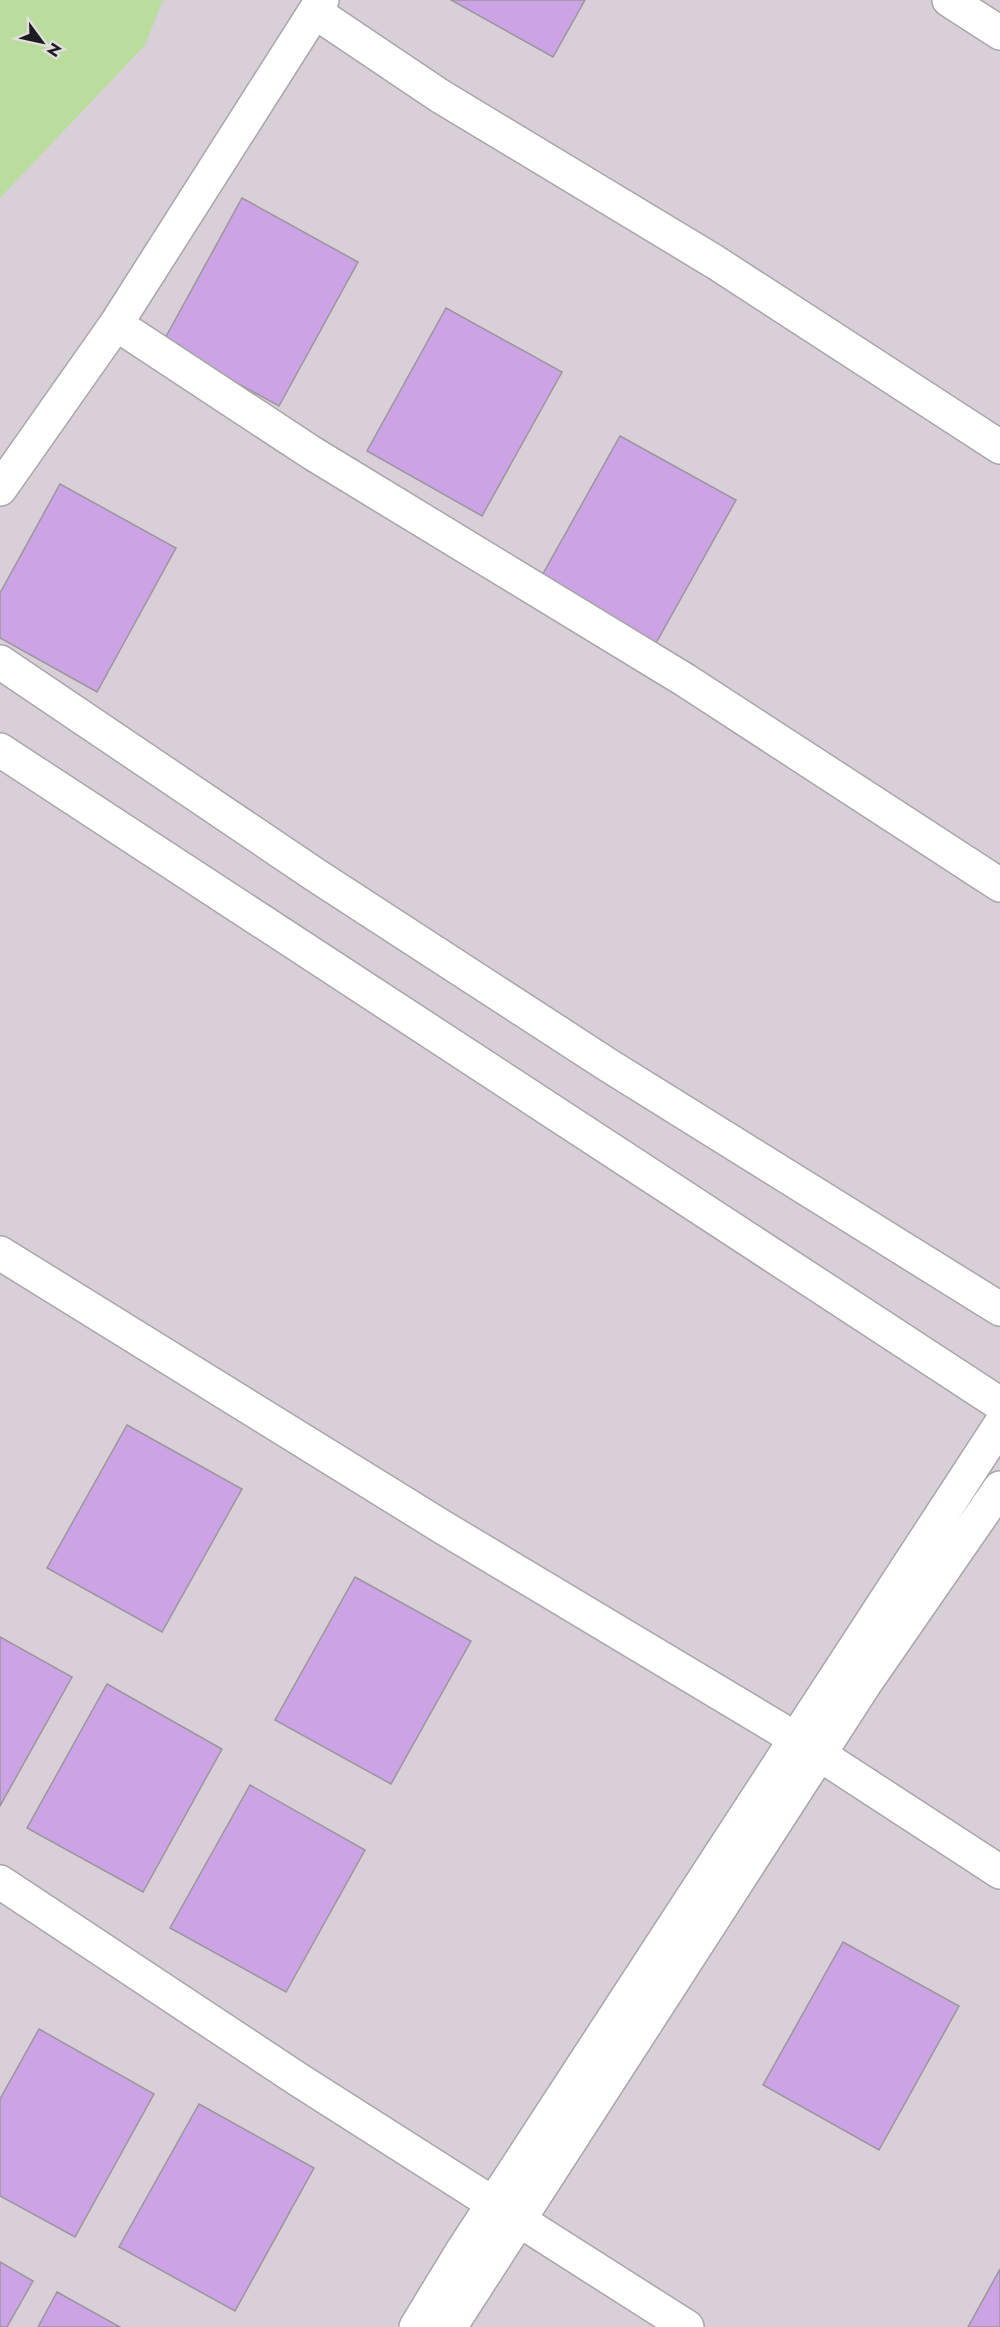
<svg xmlns="http://www.w3.org/2000/svg" width="1000" height="2327" font-family="Jost,sans-serif">
<style>
.built{fill:#d9cfd9}
.green{fill:#badd9e}
.building{fill:#cca3e5;stroke:#9a979c;stroke-width:1.5}
.lines{fill:none;stroke-linecap:round;stroke-linejoin:round}
.minor-casing{stroke:#a9a5a9;stroke-width:36}
.minor{stroke:#fff;stroke-width:33}
</style>
<rect width="100%" height="100%" fill="#e3dee3"/>
<path class="built" d="M104,0h896v2327h-1000v-2189z"/>
<path class="green" d="M0,0h163l-18,45 -145,153z"/>
<path class="building" d="M451,0h134l-32,57z
M242,198l116,64 -79,144 -116,-64z
M446,308l116,64 -80,144 -115,-65z
M620,436l116,64 -80,143 -116,-64z
M60,484l116,64 -79,144 -97,-54v-45z
M127,1425l115,64 -80,143 -115,-64z
M355,1577l116,64 -80,143 -116,-64z
M0,1637l72,40 -72,129z
M107,1684l115,65 -79,143 -116,-64z
M250,1785l115,65 -79,142 -116,-64z
M843,1942l116,64 -80,144 -116,-65z
M39,2029l115,65 -79,143 -75,-41v-97z
M199,2104l115,64 -79,143 -116,-64z
M0,2262l33,19 -26,46h-7z
M1000,2269v58h-32z
M57,2292l63,35h-82z"/>
<g class="lines">
<defs>
<path id="minor" d="M949,0l51,33
M315,12l125,84 275,166 285,185
M116,324l196,129 373,227 315,205
M0,489l116,-165 206,-324
M0,662l317,214 291,189 392,244
M0,750l1000,654
M0,1253l444,275 352,211 204,133
M0,1882l299,198 388,247
M416,2327l45,-74 539,-828
M450,2327l414,-642 136,-197"/>
</defs>
<use href="#minor" class="minor-casing"/>
<use href="#minor" class="minor"/>
</g>
<g transform="translate(42 42) rotate(123)" stroke="#e3dee3" stroke-width="4.5" paint-order="stroke">
<path d="M0-4.5L10 22L0 15L-10 22Z" fill="#1d1c1e"/>
<text y="-9" font-size="16" font-weight="bold" text-anchor="middle" fill="#1d1c1e">N</text>
</g>
</svg>
